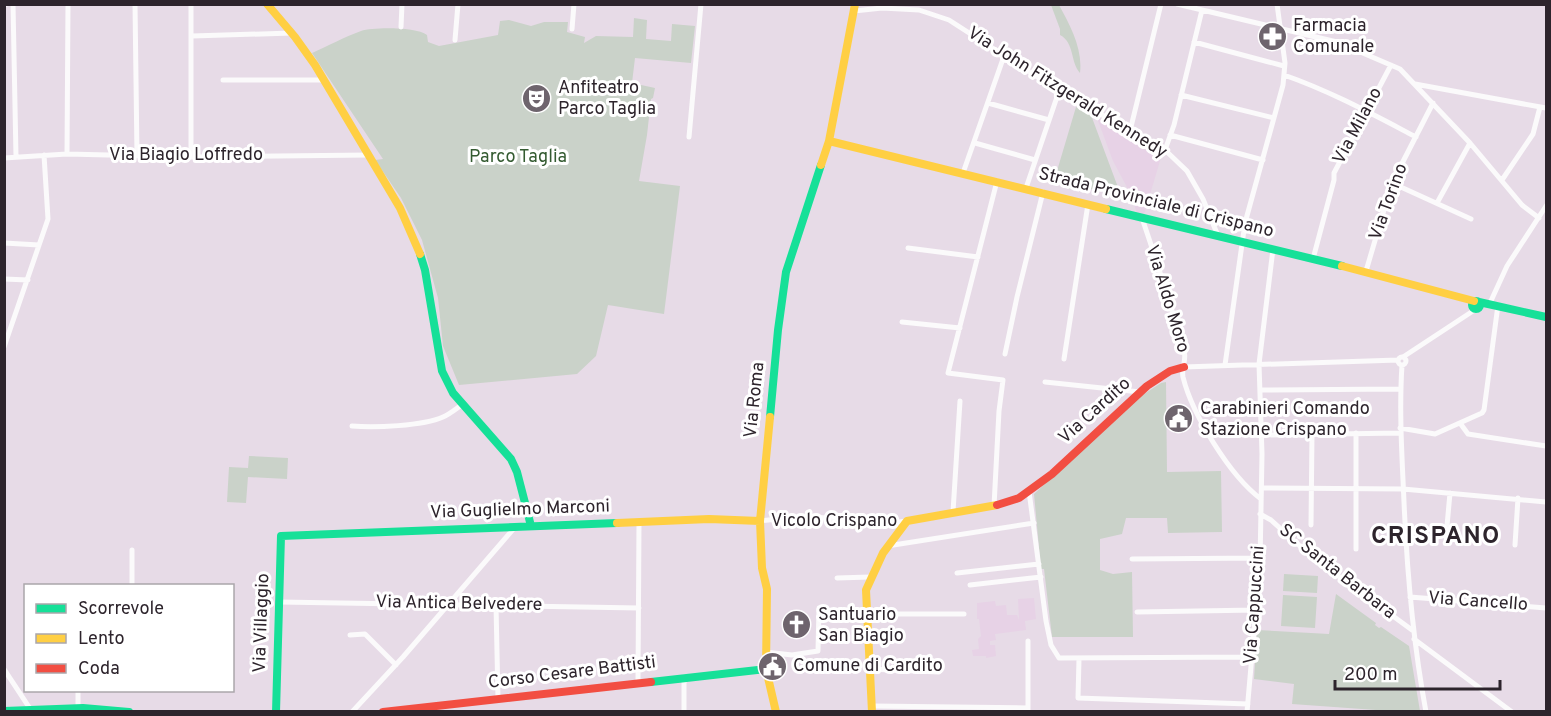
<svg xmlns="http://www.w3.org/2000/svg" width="1551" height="716" font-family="Overpass,sans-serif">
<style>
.built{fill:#e7d2e6}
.green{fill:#cad2c9}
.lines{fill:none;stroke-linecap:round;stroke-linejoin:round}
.street{stroke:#fbfafb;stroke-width:5}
.fast{stroke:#16e098;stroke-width:8}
.slow{stroke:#ffcf43;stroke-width:8}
.jam{stroke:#f24e42;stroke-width:8}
.labels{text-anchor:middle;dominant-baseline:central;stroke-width:6;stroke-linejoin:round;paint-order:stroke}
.poi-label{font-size:18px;fill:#2d242c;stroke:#fff;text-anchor:start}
.street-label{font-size:18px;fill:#2d242c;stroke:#fff}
.park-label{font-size:18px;fill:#345b31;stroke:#fff}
.district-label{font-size:24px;font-weight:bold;letter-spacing:1.5px;fill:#2d242c;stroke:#fff}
</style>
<rect width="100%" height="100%" fill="#e7dbe7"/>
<path class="built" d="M1097,118l39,18 26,18 -18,61 -7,-2 -8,-22 -16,-30z
M1034,598l2,21 -11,2 1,9 -31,4 1,6 -6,1v4h5l1,11 -10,2v-2h-13l-1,-6 7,-1 -1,-10 3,-3 -2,-17h-2v-16l18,-2 1,5 10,-1 1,10h10l2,5 -1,-21z"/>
<path class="green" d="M1051,5h8c11,20 24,44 21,68 -10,-11 -5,-30 -20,-38v-6z
M634,18l13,2 -1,19 25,2 1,-17 23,2 -4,37 -56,-5 -3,25 23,5 -2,10 -2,1 -4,36 -8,46 41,5 -16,128 -56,-9 -12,51 -19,18 -118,11 -16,-39 -5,-48 -16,-58 -21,-42 -26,-38 8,-1 -71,-106c16,-7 32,-16 49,-22 13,-4 55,-4 66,4l1,7 11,4 59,-11 2,-14 9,-1 22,6 13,-4h24l-1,10 18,5 -1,6 12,-7 37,1z
M1076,107l15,8 28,75 -2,5 -7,-1v-4l-24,-1 -1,2 -16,-2 -1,-6 -14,-2z
M1166,382l1,90 54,-1 1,61 -54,1 -1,-15h-41l-4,16 -22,5v31l13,4 19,-2 1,65h-81l-8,-68h-3l-7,-75 104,-96 23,-15z
M249,456l39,2 -1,21 -39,-2 -2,26 -19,-1 2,-35 19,1z
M1284,574l34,2 -1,17 -34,-2z
M1336,594l40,29 -1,2 4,3 2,-1 28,19 11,65h-30l-98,-7 2,-20 -40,-5 3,-49 72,4z
M1283,595l34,2 -2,31 -34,-2z"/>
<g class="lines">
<path class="street" d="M13,4l3,153
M135,4l2,152
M1177,4l160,38 63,27 70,74 52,62 17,13
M4,5l3,-1
M854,11l28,-3 37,2 30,10 110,71 106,59 22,21 16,28 15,37
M401,27l1,-23
M572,29l2,-25
M192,36l100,-3
M455,40l3,-36
M1194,42l90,24
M1284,75c46,16 88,39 132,62
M223,80h101
M1415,84l131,24
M1181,95l93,23
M988,103l61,17
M1130,131l31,-127
M1170,135l93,25
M689,137l12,-133
M975,143l60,17
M1165,150l9,-25 28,-115
M67,154l1,-150
M191,157v-153
M4,158l63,-4 124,3 178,-2
M963,173l41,-117
M1502,180l31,-46 7,-27
M1392,183l79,36
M1026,188l33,-97
M1437,203l33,-60
M1142,218c15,44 29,88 42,132 3,11 -3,17 -1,27 9,37 47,99 78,122
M4,243l35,2
M908,248l70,9
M1313,259l21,-79v-7l57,-108
M1366,271l26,-88 41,-80
M4,279l24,1
M1490,303l17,-37 39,-60
M902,322l58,6
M4,347l44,-128 -4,-64
M1005,354l12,-57 26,-105
M1398 361a4 4 0 1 1 8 0a4 4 0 1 1-8 0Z
M1403,357l73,-48
M1064,359l24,-155
M1225,365l20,-142 38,-138 2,-22 -8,-59
M1402,365c-3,46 0,91 2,137 3,71 9,140 22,210
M1184,367l214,-7
M1045,382l95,10
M1261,390l139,-1
M1460,423l8,11 78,12
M352,426c22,2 71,0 91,-9 7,-3 14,-9 20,-13
M1400,428l35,6 47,-21 2,-3 14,-105
M1356,433v116
M1262,435l138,-2
M1262,488l141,1 143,13
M1029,491l17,130 5,24 8,13 193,-1
M994,506l5,-95 4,-31 -55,-7 49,-192
M953,512l7,-111
M1260,514l11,6 40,36 101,74
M760,521c22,-3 44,-5 67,-3 28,2 51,8 80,3
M1311,525l1,-91
M1446,537l4,-44
M1515,545l3,-47
M887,546l147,-23
M1132,559l128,-1
M957,573l82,-9
M837,578l33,-1
M970,585l71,-8
M132,586v-36
M1410,597l136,11
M279,602l360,6
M496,605l2,94
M1137,612l119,-2
M867,614h97
M350,635l15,-1 31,31
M1414,639l98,73
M1028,641v71
M766,652l26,3 26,-4 1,-43
M1079,659l-1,39 170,6
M4,669l27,41
M869,669l70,3
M638,681l1,-159
M872,706l156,2
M78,709v-19
M352,712l51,-55 112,-130
M684,712v-35
M1247,712l13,-149 2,-109 -3,-90 14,-115"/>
<path class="fast" d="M1106,209l236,57
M420,254l5,16 17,101 11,22 58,66 6,13 14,54
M1472 305a4 4 0 1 1 8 0a4 4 0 1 1-8 0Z
M1479,302l67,15
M770,417l8,-87 8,-58 35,-107
M651,682l115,-13
M4,711l79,-3 46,4
M276,712l5,-176 336,-13"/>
<path class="slow" d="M267,4l28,33 20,28 85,143 20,46
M829,141l277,68
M821,165l8,-24 26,-137
M1342,266l132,35
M770,417l-10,104 2,47 5,21 -1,80 10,43
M617,523l92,-4 51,2
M872,712l-6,-122 17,-37 24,-32 90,-16"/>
<path class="jam" d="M997,505l22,-7 33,-24 95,-88 23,-15 14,-4
M383,712l268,-30"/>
</g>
<defs>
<symbol id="pharmacy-disc" viewBox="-11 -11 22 22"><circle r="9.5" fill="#6e646d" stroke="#fff"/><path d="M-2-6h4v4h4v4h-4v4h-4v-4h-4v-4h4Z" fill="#fff"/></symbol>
<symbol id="theatre-disc" viewBox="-11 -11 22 22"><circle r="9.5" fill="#6e646d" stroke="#fff"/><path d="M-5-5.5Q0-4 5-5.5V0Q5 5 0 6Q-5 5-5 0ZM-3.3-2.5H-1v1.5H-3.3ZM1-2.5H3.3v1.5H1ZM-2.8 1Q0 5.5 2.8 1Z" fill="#fff"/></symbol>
<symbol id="civic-disc" viewBox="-11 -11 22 22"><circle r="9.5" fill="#6e646d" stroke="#fff"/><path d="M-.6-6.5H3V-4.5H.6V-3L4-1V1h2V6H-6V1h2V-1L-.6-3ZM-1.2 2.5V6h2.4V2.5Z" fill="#fff"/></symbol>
<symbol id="church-disc" viewBox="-11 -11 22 22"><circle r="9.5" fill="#6e646d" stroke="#fff"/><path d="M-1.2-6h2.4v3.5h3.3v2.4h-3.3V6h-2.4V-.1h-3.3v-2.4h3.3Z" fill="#fff"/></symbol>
</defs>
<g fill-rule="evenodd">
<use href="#pharmacy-disc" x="1256" y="20" width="33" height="33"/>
<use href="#theatre-disc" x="520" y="82" width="33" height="33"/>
<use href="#civic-disc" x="1162" y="402" width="33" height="33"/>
<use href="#church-disc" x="780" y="608" width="33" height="33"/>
<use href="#civic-disc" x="756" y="650" width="33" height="33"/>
</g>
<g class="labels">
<g class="poi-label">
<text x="1293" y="26">Farmacia<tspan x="1293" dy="21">Comunale</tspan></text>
<text x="558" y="88">Anfiteatro<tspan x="558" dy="21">Parco Taglia</tspan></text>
<text x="1200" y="409">Carabinieri Comando<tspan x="1200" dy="21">Stazione Crispano</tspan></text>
<text x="818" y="615">Santuario<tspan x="818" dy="21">San Biagio</tspan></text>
<text x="793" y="666">Comune di Cardito</text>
</g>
<g class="street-label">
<text transform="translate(1067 93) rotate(32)">Via John Fitzgerald Kennedy</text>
<text transform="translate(1358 126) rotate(-62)">Via Milano</text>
<text x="186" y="155">Via Biagio Loffredo</text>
<text transform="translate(1389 202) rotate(-70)">Via Torino</text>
<text transform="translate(1156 203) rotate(14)">Strada Provinciale di Crispano</text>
<text transform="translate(1167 299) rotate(73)">Via Aldo Moro</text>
<text transform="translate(755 400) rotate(-84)">Via Roma</text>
<text transform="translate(1095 411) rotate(-42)">Via Cardito</text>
<text transform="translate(520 510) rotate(-2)">Via Guglielmo Marconi</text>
<text x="834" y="521">Vicolo Crispano</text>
<text transform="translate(1337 572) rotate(38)">SC Santa Barbara</text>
<text transform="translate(1478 602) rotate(4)">Via Cancello</text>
<text transform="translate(459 604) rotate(1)">Via Antica Belvedere</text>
<text transform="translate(1255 605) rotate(-86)">Via Cappuccini</text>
<text transform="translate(262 623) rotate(-88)">Via Villaggio</text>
<text transform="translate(572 673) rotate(-7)">Corso Cesare Battisti</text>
</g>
<g class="park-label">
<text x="518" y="157">Parco Taglia</text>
</g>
<g class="district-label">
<text x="1436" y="537">CRISPANO</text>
</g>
</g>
<rect width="1551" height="716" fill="none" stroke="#2d242c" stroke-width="12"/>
<rect x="24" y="584" width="210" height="108" fill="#ffffff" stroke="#aba7ab" stroke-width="1.5"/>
<rect x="36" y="604" width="30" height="9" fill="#16e098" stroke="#aba7ab" stroke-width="1.5"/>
<text x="78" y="614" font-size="18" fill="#2d242c">Scorrevole</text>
<rect x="36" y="634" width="30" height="9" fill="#ffcf43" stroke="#aba7ab" stroke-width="1.5"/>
<text x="78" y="644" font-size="18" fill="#2d242c">Lento</text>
<rect x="36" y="664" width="30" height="9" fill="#f24e42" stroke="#aba7ab" stroke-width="1.5"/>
<text x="78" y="674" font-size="18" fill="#2d242c">Coda</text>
<path d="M1335 680v9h165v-9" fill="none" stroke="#2d242c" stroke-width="3"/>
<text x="1344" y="680" font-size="18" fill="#2d242c" stroke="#ffffff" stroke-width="4.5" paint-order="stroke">200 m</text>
</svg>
